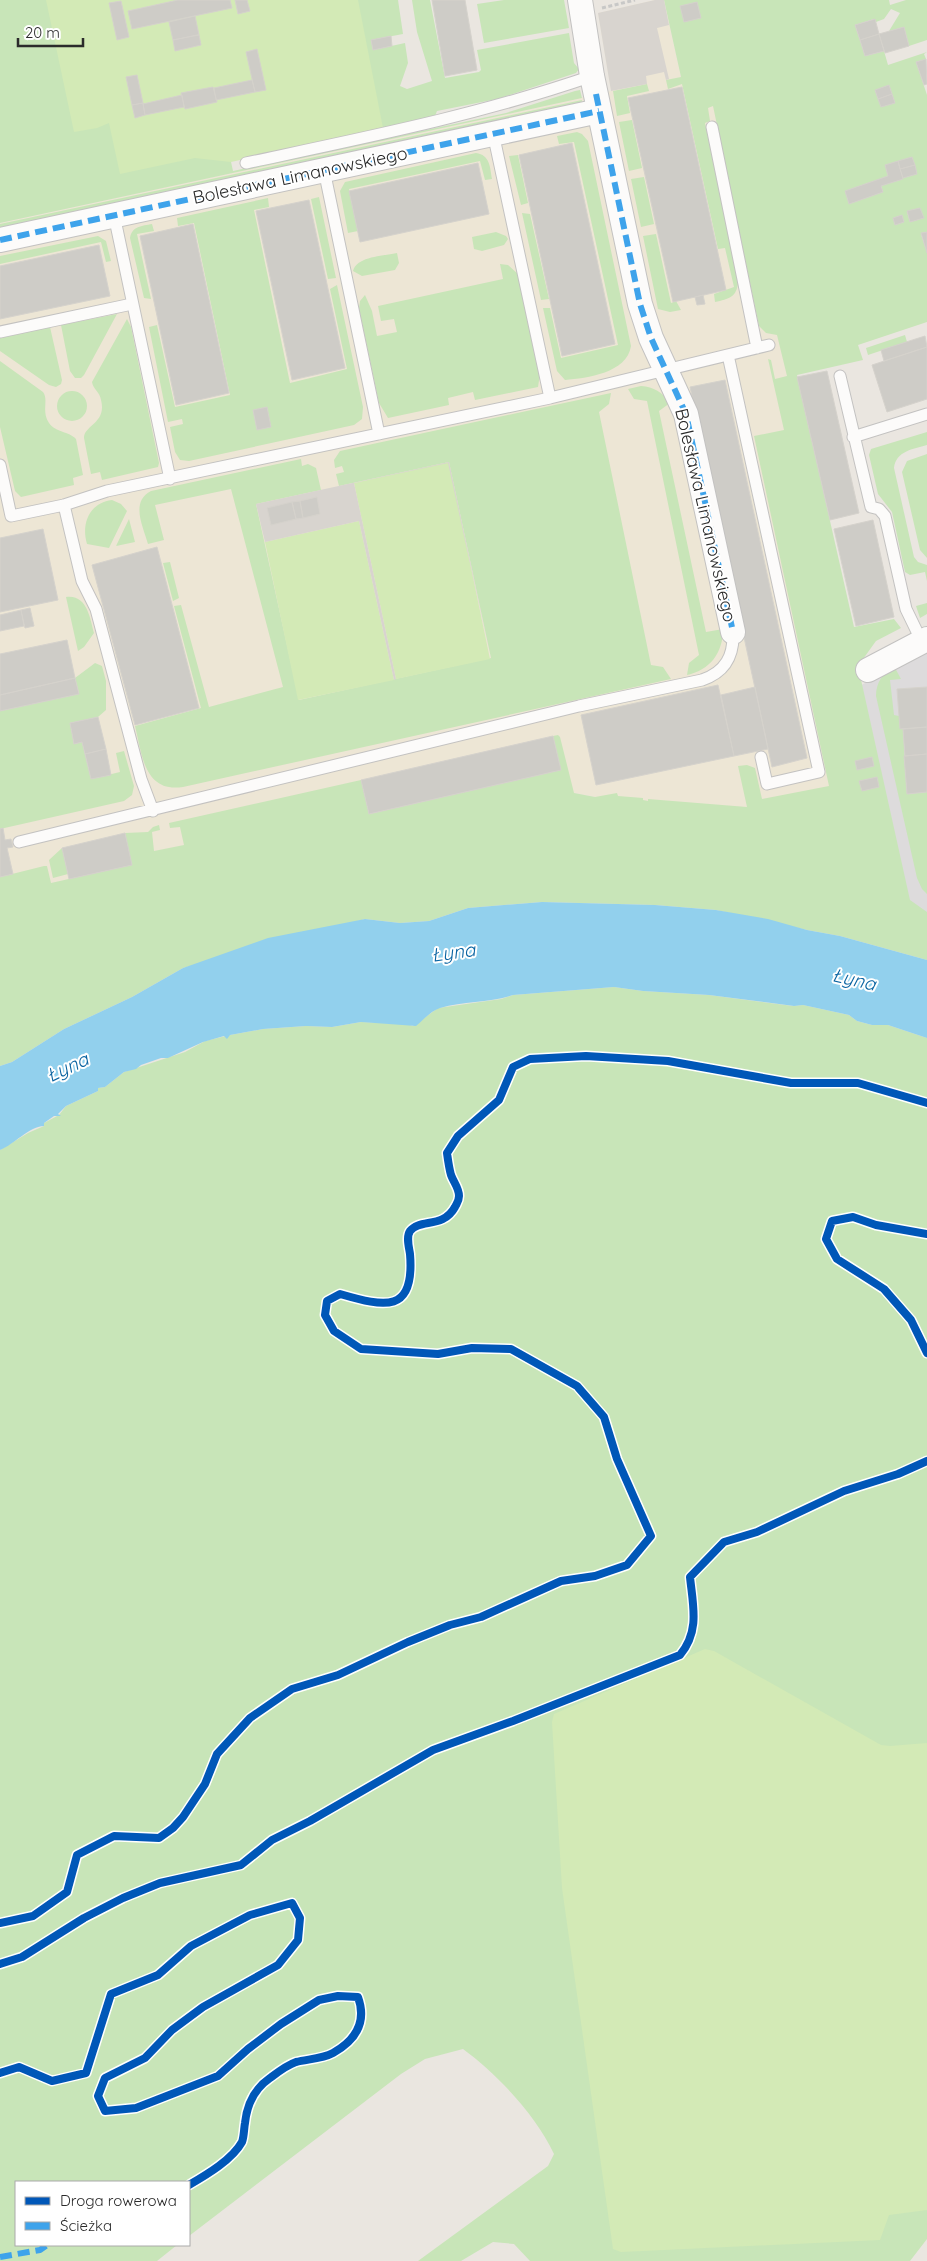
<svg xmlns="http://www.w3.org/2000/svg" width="927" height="2261" font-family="Quicksand,sans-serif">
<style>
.industrial{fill:#dddbdc}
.education{fill:#ede6d5}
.green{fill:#c8e5b8;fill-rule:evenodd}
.pitch{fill:#d3eab6}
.plaza{fill:#d8d4cf;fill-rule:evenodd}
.water{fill:#92d0ed}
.building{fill:#ceccc7;stroke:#d5d2cc}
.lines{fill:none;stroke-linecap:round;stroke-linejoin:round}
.lane-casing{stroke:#c3c2c1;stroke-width:13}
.street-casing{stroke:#c3c2c1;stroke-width:26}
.path{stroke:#c8c8c7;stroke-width:3;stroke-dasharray:4 2.5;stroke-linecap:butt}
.lane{stroke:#fcfbfa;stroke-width:11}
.street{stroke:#fcfbfa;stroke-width:24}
.quiet{stroke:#3ea3eb;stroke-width:6;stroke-dasharray:12 6;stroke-linecap:butt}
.cycleway-casing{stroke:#fff;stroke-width:11}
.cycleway{stroke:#0057b8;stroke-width:8}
.labels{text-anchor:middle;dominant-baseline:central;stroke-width:4;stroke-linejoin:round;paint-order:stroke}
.street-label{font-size:18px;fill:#2b2b2b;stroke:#fff}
.water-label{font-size:19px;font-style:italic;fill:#0963a1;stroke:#fff}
</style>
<rect width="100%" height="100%" fill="#eae6e0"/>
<path class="industrial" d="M927,649v283l-15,-6 -54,-239z"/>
<path class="education" d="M655,0h9l17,77 29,-8 59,225 119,529 -293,-26 -21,-4 -574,161v-731l611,-132 -13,-78z"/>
<path class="green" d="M0,0h102l126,148 5,23 273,-58 69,-22 5,-1 2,8 -582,125z
M249,0h149l5,34 -32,6 2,10 32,-7 3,20 -8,23 7,3 25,-8 -15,-49 -5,-32h18l15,78 34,-6 2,-2 -4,-20 92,-17 5,30 5,6 -3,4 -79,26 -60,12 -2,5 -52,12z
M504,0h60l5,28 -85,15 -7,-39z
M664,0h225l1,5 16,-5h21v40l-18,6 -5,-19 -15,4 11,-18 -9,-4 -7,10 -8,3 -2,-3 -19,6 10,31 19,-5 4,14 39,-13 -3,2 2,5 -10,3 11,33v137l-6,2 6,19v69l-69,23 5,15 -66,15 57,252 40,-8 7,9 -25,13 -18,25 52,234 17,12v48l-87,-24 -33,-6 -91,-20 -61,-5 -113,-3 -74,6 -39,13 -29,2 -35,-4 -182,49 -51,29 -68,32 -52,33 -12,4v-189l44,-11h3l4,17 80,-18 -6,-32 23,-1 5,-5 6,-2 1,5 -8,2 2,19 30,-6 -4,-18 -10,1 -1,-5 192,-43 8,34 191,-44 -7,-34 5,-1 2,2 14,56 21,4 22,-4 1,3 25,2v2l5,1v-2l99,8 -9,-41 9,-1 8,3 7,31 67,-13 -75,-350 30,-6 -16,-71 3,1 4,19 12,-3 -10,-41 -11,-2 -7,-7 -46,-220 -5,2 2,13 -5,2 33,159c-1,15 -9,17 -23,20l-1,-8 20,-7 -9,-39 -7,1 -36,-165 -14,5 -2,-9 15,-3zM920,208l3,10 -13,4 -3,-10z
M647,84l2,7 -22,5 3,17 -13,3 -4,-25z
M582,100l-1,6 -581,125v-7z
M632,120l10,48 -13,3 -10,-49z
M577,132l5,2 6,7 43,205c-4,27 -44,32 -66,34l-8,-9 -14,-63h7l11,50 57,-13 -44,-203 -15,2 -2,-8z
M476,153c14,2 14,14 16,26l-7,1 -5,-19 -131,28 9,42 -10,2 -8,-42 5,-9z
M518,155l10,48 -7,2 -12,-49z
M644,177l10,47 -13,3 -10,-48z
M319,197l17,81 -8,1 -17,-80z
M268,198l1,9 -15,3 36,173 57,-14 -17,-80 7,-4 26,122 -1,12 -8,6 -165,36 -9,-1 -5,-8 -5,-25 13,-3 -1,-5 -14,3 -19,-95 8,-2 18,82 55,-12 -36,-172 -16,3 -1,-8z
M522,213l8,1 19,85 -8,1z
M152,224l2,7 -17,3 14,65 -7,-1 -14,-60c2,-12 12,-12 22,-14z
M496,232l10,4 2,3 -4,6 -22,6 -8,-2 -2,-12z
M656,234l15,69 5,-2 5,9 -11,2 -12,-3 -15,-73z
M98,236l8,5 5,20 -5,1 -5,-20 -101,22v-8z
M397,253l2,10 -4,7 -33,6 -9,-5c4,-15 31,-15 44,-18z
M500,264l8,1 10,9 22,100 -2,13 -63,13 -2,-8 -25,6 1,7 -61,13 -9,-15 -20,-95 1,-7 5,-6 7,16 5,25 20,-4 -3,-13 -13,2 -3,-15 125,-27z
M117,314l-33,61 -3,3h-6l-5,-7 -9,-46z
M127,319l4,8 28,136 -1,4 -56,13 -2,-8 -9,2 -7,-36c0,-13 23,-15 17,-38 -1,-8 -8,-11 -9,-18z
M50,327l12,53 -1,4 -5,3 -7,-2 -49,-34v-13z
M905,335l2,7 -39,13 -2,-7z
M0,361l43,31c6,8 -2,19 6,31 7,10 20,8 27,16l7,36 -10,3 1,7 -53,12 -6,-6 -15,-64z
M641,386c13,1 21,6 29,17l-11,8 47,221 17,-3c0,24 -13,41 -36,46l2,-12 10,-8 -52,-254 -13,-2 -6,-10z
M57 406a15 15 0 1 1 30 0a15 15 0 1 1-30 0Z
M611,393l-2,11 -10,8 52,253 12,2 8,12 -488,108c-39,6 -41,-33 -48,-61l66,-18 -27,-102 7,-1 28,102 74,-20 -52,-198 -76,16 9,35 -16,4c-5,-18 -18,-42 3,-53l150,-32 1,7 6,-2 8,4 5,22 -65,14 43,196 192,-42 -42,-196 -110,24 -3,-12 8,-2 -2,-6 -7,2 -1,-8 6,-9z
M927,432v13c-14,4 -31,6 -33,23l20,89 4,5 9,3v16l-2,-9 -15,3 -5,-3 -13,-60 -14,-18 -9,-39 2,-6z
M927,454v104l-7,-8 -18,-78 5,-11z
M112,500l9,4 6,7 -18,37 -22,-4c-6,-20 2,-41 25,-44z
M129,519l6,23 -19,4z
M170,562l9,36 -6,3 -10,-38z
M66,597c21,-3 24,21 28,36l-10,14 -6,4z
M927,603v11l-7,4 -4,-12z
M95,663l7,3 4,15v29l-8,7 -28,6 4,21 8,-2 9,37 29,-7 -4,-19 8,-2 10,35 -2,9 -8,6 -124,28v-118l79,-18 -4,-15z
M894,666l7,13 -11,1 4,35 5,1 1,13h3l4,65 20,-2v102l-5,-5 -5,-11 -41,-182c0,-14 7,-23 18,-30z
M62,848l6,26 -15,4 -4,-18z
M614,987l29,4 66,4 84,11 10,-1 46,10 8,6 15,4h16l39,13v1201l-17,22h-380l-16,-17 -21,-2 -32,19h-43l130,-95 6,-12c-18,-39 -57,-80 -91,-105l-38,10 -24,15 -212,162v-54h-173v63h161l-20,16h-157v-1111l28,-17 16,-7v-3l15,-8 7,-9 32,-15v-3l7,-1 19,-15 61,-20 20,-11 25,-6 33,-6 43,-3 26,1 29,-5 46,2 6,2 25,-18 63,-9 12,-4z"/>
<path class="pitch" d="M46,0h312l25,128 -152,34 -36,-4 -75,16 -11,-51 -12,5 -23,4z
M449,462l41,197 -94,20 -42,-196z
M359,521l35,159 -96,20 -33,-158z
M705,1649l9,2 167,94 9,1 37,-3v467l-38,5 -9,25 -259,12 -8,-3 -51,-361 -10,-166 2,-8z"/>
<path class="plaza" d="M655,0h9l5,25 -12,3 12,51 -3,1 -2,-8 -18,4 1,8 -36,7 -13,-78z
M449,462l42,197 -43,-196 -94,20 42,196 -2,1 -35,-159 -94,21 -9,-38zM317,497l3,17 -49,10 -3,-16z"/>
<path class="water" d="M542,902l113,3 61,5 52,9 39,11 33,6 87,24v78l-39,-13h-16l-15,-4 -8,-6 -46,-10 -9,1 -85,-11 -66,-4 -29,-4 -101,8c-23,8 -49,6 -73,13 -9,3 -17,12 -24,18l-55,-4 -29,5 -26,-1 -43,3 -33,6 -3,4 -3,-3 -21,6 -35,16h-7l-20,7 -5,4 -12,3 -19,15 -7,1v3l-32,15 -8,8 3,2h-7l-10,7v3c-16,1 -29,18 -44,24v-84l12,-4 52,-33 68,-32 51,-29 85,-30 97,-19 35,4 29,-2 39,-13z"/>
<path class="building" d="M178,0h52l2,8 -100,21 -4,-18z
M235,0h12l3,11 -12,3z
M432,0h33l12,70 -32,6z
M121,1l8,36 -12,3 -8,-37z
M697,2l4,16 -17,4 -4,-16z
M195,16l4,19 -26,5 -4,-18z
M875,19l4,15 -19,6 -5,-15z
M904,27l5,19 -24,7 -6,-19z
M879,34l5,17 -19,5 -5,-16z
M197,35h2l2,10 -26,6 -2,-11z
M391,36l1,10 -19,4 -2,-10z
M257,49l9,41 -11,2 -9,-40z
M926,59l1,25 -3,1 -8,-23z
M137,75l6,28 -11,2 -6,-28z
M252,80l3,12 -39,8 -2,-12z
M889,85l3,9 -14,5 -3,-9z
M213,87l4,15 -32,7 -4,-16z
M682,87l44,203 -53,12 -45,-204z
M892,94l3,9 -14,4 -3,-8z
M182,95l2,12 -39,8 -2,-11z
M143,103l2,12 -10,3 -3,-13z
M572,143l43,201 -53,12 -43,-201z
M912,157l3,8 -15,4 -2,-8z
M898,161l5,18 -22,7 2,6 -34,12 -4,-13 43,-15 -3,-11z
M478,163l11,51 -129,28 -11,-51z
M915,165l2,9 -14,4 -3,-9z
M309,200l36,168 -53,12 -36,-169z
M920,208l4,10 -14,4 -3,-11z
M902,215l2,7 -9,3 -2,-7z
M193,224l36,169 -53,12 -36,-169z
M927,232v21l-6,-20z
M99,245l11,51 -110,23v-53z
M703,295l2,9 -8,1 -2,-8z
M925,336l2,11 -43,14 -3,-11z
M927,347v52l-40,13 -15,-47z
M827,371l32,142 -29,7 -33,-143z
M725,380l82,378 -35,9 -82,-380z
M267,407l4,20 -14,3 -4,-20z
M317,497l3,17 -17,4 -3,-17z
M300,501l3,17 -7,1 -4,-17z
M292,502l4,17 -25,6 -4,-17z
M873,520l21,97 -38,9 -22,-97z
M43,529l15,71 -58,12v-74z
M157,547l42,161 -64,17 -43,-160z
M30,608l4,18 -9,2 -4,-18z
M21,610l3,16 -24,5v-16z
M67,640l8,38 -75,17v-41z
M75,678l4,16 -79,17v-16z
M718,685l16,71 -138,29 -15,-70z
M755,687l13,62 -34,7 -13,-61z
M927,687v40l-27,2 -3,-40z
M98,717l8,32 -21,5 -3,-12 -8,2 -4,-21z
M927,727v27l-22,2 -2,-27z
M553,736l8,34 -192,44 -8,-34z
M106,749l5,26 -20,4 -6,-25z
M927,754v38l-20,2 -3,-38z
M872,757l2,9 -17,4 -2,-9z
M877,777l2,10 -17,4 -3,-10z
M3,828l2,12 6,-1 2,8 -6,1 6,26 -13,3v-48z
M125,833l7,32 -63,14 -7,-31z"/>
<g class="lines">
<defs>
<path id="lane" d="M712,127l45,221
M493,133l57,265
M246,163c117,-25 233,-48 346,-87
M324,170l55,264
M114,215l56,264
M0,332l132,-28
M728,355l91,417 -52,12 -6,-27
M840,376l31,131 8,2 6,7 21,93 16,33
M853,437l74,-23
M0,465l11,51 53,-11 43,-14 443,-93 219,-53
M64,505l18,76 14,28 45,170 12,32
M19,842l560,-136 123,-26c24,-8 32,-25 31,-48"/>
<path id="street" d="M580,0l12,76 48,228 11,34 35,76 47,218
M0,240l599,-129
M868,670l59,-31"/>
</defs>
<use href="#lane" class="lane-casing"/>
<use href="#street" class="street-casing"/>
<path class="path" d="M602,8l33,-8"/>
<use href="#lane" class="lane"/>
<use href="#street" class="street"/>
<path class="quiet" d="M596,94l44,210 11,34 35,76 47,218
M0,240l599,-129
M0,2257l40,-7 7,-5"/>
<defs>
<path id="cycleway" d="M927,1234l-51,-9 -23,-8 -21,4 -6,18 11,20 47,30 27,31 16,33
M0,1923l33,-7 34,-24 10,-37 37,-19 45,2 14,-10 10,-11 22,-33 12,-30 33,-36 42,-29 46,-14 70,-33 42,-17 31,-8 80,-36 34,-5 32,-11 24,-29 -34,-77 -13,-42 -27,-31 -66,-37 -39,-1 -34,6 -77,-5 -27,-18 -9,-16 2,-14 13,-7c45,13 75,20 70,-40 -1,-7 -4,-17 0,-23 10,-13 33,-2 45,-24 2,-4 4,-6 4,-11 0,-8 -5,-13 -8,-21 -2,-7 -3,-15 -4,-22l11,-17 41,-36 14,-33 17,-8 56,-3 82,5 123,22h67l69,20
M0,1964l22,-7 62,-39 39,-20 37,-15 81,-18 31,-25 38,-19 123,-71 80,-29 167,-66c20,-24 13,-49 10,-78l34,-35 33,-10 87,-41 54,-17 29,-13
M0,2073l19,-6 33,14 34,-8 25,-79 47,-19 33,-29 59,-31 42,-12 8,15 -2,22 -20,25 -75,42 -31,23 -27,28 -40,20 -7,18 7,15 31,-3 82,-32 30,-27 33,-25 38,-24 19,-4 20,1c9,25 -2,43 -25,56 -11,6 -25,6 -37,9 -9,3 -18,10 -26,16 -16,11 -23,26 -25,45 -1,5 -1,14 -3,19 -10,18 -36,33 -53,43"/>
</defs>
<use href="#cycleway" class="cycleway-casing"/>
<use href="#cycleway" class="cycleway"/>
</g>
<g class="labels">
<g class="street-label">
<text transform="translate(300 175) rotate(-12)">Bolesława Limanowskiego</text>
<text transform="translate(706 515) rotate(77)">Bolesława Limanowskiego</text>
</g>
<g class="water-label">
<text transform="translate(453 952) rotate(-8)">Łyna</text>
<text transform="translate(854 979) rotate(13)">Łyna</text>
<text transform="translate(67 1067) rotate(-25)">Łyna</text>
</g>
</g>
<rect x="15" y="2181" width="175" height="65" fill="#ffffff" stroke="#aaaaaa"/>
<rect x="25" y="2197" width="25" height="8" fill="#0057b8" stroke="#aaaaaa"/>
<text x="60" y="2206" font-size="15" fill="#2b2b2b">Droga rowerowa</text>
<rect x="25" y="2222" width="25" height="8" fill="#3ea3eb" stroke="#aaaaaa"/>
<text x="60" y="2231" font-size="15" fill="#2b2b2b">Ścieżka</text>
<path d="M18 38v8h65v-8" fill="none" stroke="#2b2b2b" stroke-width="2.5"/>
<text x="25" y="38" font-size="15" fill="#2b2b2b" stroke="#ffffff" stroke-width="4" paint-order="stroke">20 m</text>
</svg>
